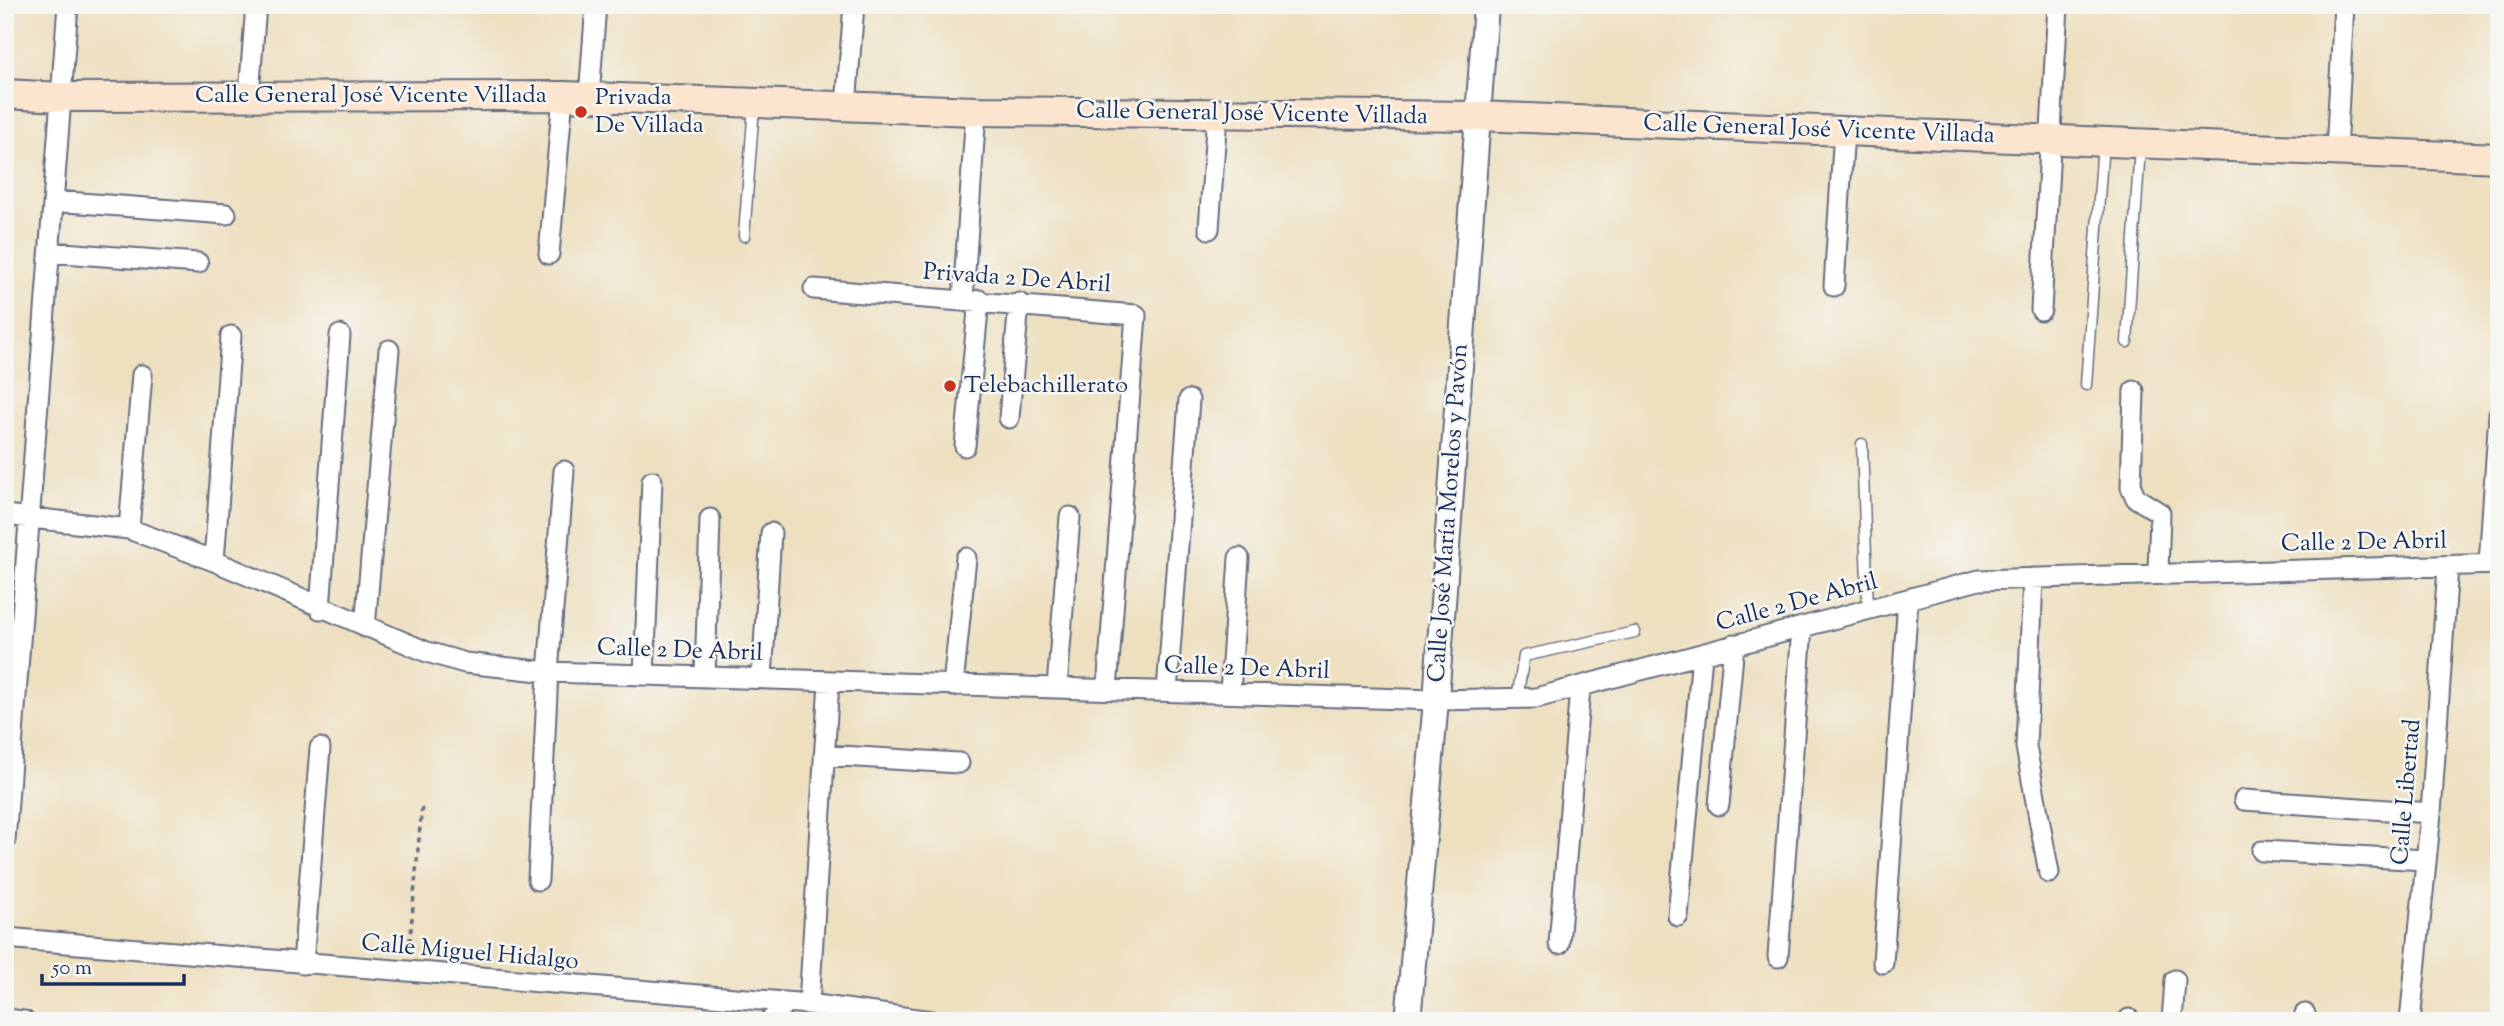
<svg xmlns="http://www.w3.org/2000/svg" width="2504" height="1026" font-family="'Sorts Mill Goudy',serif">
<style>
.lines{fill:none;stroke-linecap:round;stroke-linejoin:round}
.service-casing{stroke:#656d80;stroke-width:13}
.minor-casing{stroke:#656d80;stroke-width:23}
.tertiary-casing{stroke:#656d80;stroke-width:28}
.secondary-casing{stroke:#656d80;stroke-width:32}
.path{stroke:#656d80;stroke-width:3.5;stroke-dasharray:5 5;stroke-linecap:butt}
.service{stroke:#fff;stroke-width:10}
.minor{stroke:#fff;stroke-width:19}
.tertiary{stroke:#fff;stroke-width:24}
.secondary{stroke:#fce5cf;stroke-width:28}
.poi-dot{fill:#c8321e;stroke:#f6f6f2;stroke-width:2.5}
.labels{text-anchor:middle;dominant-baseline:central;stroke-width:5;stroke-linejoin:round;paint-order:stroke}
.street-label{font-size:24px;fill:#1b2f5e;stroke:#f6f6f2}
.poi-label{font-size:24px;fill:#1b2f5e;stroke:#f6f6f2;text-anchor:start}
</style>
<rect width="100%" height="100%" fill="#f6f6f2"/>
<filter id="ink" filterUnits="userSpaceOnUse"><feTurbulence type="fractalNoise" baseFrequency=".0143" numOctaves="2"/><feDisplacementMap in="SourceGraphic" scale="14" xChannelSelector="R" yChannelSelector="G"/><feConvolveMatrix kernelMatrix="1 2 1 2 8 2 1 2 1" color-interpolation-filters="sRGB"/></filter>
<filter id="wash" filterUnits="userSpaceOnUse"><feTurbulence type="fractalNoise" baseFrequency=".00686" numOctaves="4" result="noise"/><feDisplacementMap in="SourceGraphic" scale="28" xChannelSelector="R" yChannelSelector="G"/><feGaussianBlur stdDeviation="1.57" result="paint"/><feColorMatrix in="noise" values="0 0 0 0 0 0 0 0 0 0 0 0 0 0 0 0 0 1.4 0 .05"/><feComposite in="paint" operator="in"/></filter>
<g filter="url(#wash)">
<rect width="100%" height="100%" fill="#eedfbf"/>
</g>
<g filter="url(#ink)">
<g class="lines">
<defs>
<path id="service" d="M744,236l10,-130
M2127,342l13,-195
M2086,385l17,-243
M1862,444l6,167
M1517,699l7,-43 111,-24"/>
<path id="minor" d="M249,95l7,-90
M589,97l7,-92
M846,106l8,-101
M2336,152l8,-147
M54,201l172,13
M1209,229l8,-115
M50,252l148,11
M549,254l14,-158
M1834,286l10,-155
M814,289l322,26 -29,374
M963,300l13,-189
M2041,310l17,-305
M2134,391l-3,96 5,11 24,15 -2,60
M1009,418l10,-115
M965,446l14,-146
M5,515l124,14 85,32 213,91 38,11 83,9 888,28 100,-2 443,-118 520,-16
M129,529l13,-154
M214,561l17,-225
M2489,564l10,-150
M2033,578l-7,169 23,126
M320,609l20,-274
M365,627l24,-277
M644,675l8,-194
M705,676l5,-157
M762,678l9,-145
M953,686l13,-128
M1057,688l13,-171
M1167,691l22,-291
M1230,693l9,-135
M824,755l135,8
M2244,800l187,13
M1719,805l15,-161
M5,841l63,-836
M2262,851l164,9
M538,880l10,-208 16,-201
M1678,916l24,-261
M5,938l804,66 122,17
M1559,944l21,-256
M1778,957l24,-330
M1883,963l25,-364
M303,964l17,-216
M809,1004l20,-323
M5,1019l19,2
M770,1021l16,-18
M2129,1021v-2
M2172,1021l3,-41
M2304,1021l1,-7
M2410,1021l21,-208 17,-247"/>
<path id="tertiary" d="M1408,1021l28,-321 50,-695"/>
<path id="secondary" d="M5,94l56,3 502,-1 413,15 501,5 1022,42"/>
</defs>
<use href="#service" class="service-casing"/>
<use href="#minor" class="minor-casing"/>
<use href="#tertiary" class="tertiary-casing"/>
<use href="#secondary" class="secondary-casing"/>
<path class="path" d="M409,952l13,-148"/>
<use href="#service" class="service"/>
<use href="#minor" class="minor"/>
<use href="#tertiary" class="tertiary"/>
<use href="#secondary" class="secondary"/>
</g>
</g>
<g class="poi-dot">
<circle cx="581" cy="112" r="7"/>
<circle cx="950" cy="386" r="7"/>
</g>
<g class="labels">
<g class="street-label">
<text x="371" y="96">Calle General José Vicente Villada</text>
<text transform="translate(1252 114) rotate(1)">Calle General José Vicente Villada</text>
<text transform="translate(1819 130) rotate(2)">Calle General José Vicente Villada</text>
<text transform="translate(1017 279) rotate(4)">Privada 2 De Abril</text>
<text transform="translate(1449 513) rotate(-86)">Calle José María Morelos y Pavón</text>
<text transform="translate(2364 543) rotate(-1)">Calle 2 De Abril</text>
<text transform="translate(1797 603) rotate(-15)">Calle 2 De Abril</text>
<text transform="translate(680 651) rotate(2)">Calle 2 De Abril</text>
<text transform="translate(1247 669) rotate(2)">Calle 2 De Abril</text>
<text transform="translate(2407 792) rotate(-85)">Calle Libertad</text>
<text transform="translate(470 953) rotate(5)">Calle Miguel Hidalgo</text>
</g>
<g class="poi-label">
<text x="595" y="98">Privada<tspan x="595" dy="28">De Villada</tspan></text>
<text x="964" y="386">Telebachillerato</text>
</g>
</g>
<rect width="2504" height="1026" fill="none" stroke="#f6f6f2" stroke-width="28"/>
<path d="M42 974v10h142v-10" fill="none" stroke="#1b2f5e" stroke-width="3.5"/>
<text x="52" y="974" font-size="21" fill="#1b2f5e" stroke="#f6f6f2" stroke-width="5" paint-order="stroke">50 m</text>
</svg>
